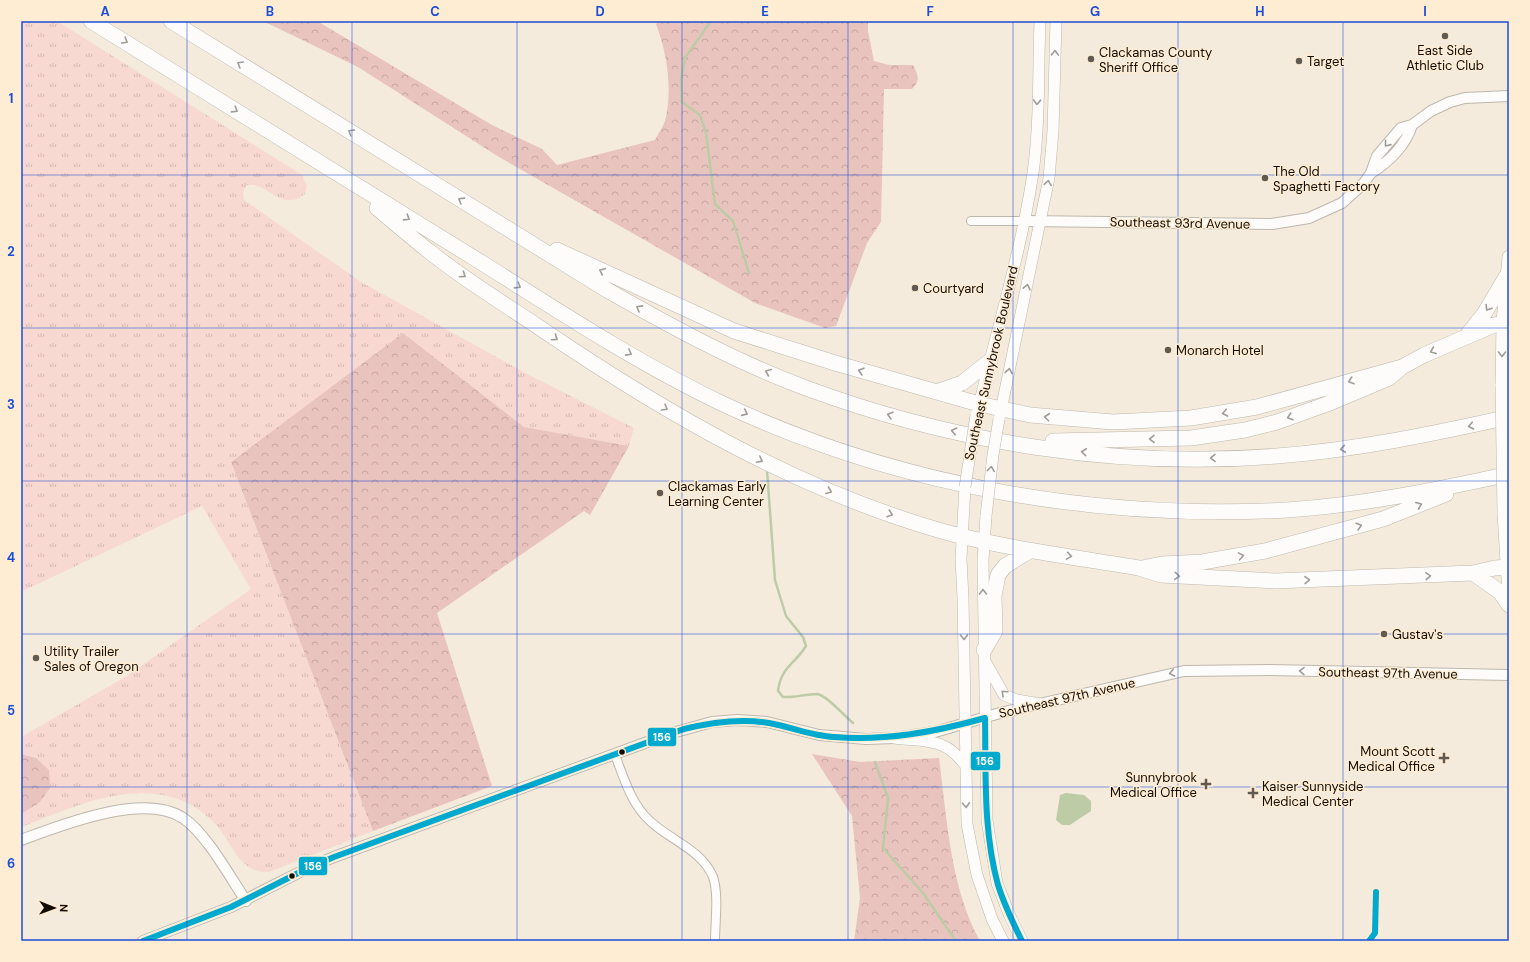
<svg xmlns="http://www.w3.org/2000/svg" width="1530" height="962" font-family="'DM Sans',sans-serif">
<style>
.grass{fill:url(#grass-tufts)}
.forest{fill:url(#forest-crowns)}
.water{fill:#bdcca6}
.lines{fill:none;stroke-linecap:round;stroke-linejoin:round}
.stream{stroke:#bdcca6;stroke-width:2.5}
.minor-casing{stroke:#beb7ac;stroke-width:10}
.tertiary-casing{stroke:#beb7ac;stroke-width:12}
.secondary-casing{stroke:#beb7ac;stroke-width:12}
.primary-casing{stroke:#beb7ac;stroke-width:14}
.motorway-casing{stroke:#beb7ac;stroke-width:16}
.minor{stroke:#fdfcfa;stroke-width:8}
.tertiary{stroke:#fdfcfa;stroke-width:10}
.secondary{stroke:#fdfcfa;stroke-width:11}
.primary{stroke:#fdfcfa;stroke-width:13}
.motorway{stroke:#fdfcfa;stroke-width:15}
.secondary-bridge-casing{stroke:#beb7ac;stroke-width:12;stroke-linecap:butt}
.primary-bridge-casing{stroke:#beb7ac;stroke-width:14;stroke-linecap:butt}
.secondary-bridge{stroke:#fdfcfa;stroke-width:11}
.primary-bridge{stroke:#fdfcfa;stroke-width:13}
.bus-1-casing{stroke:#feecd3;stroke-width:9}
.bus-1{stroke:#00a9ce;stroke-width:6}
.oneway{stroke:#9f9c98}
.grid{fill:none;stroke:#1d4ed8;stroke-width:1;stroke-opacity:0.55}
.poi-dot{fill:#615a51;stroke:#feecd3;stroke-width:1.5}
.bus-dot{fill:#120c05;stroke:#feecd3;stroke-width:1.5}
.labels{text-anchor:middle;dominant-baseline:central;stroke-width:3;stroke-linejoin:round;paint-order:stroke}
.poi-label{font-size:13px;fill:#120c05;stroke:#feecd3;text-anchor:start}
.street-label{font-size:13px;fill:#120c05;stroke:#feecd3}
.line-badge{stroke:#feecd3;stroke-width:1.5}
.badge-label{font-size:11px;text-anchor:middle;font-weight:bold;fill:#fff}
.neatline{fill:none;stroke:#1d4ed8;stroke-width:1.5}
.grid-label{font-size:13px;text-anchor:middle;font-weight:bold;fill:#1d4ed8}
</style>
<defs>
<pattern id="grass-tufts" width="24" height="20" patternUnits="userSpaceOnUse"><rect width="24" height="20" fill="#f7d9d2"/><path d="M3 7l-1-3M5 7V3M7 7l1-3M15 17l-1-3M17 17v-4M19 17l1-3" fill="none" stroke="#d3b9b3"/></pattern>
<pattern id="forest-crowns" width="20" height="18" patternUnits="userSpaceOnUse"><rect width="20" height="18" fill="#e9c3bd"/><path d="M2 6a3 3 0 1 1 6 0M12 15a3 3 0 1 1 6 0" fill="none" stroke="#c7a6a1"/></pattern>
</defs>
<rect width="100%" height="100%" fill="#f4ebdd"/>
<path class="grass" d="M21,21h36l245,154 5,11 -2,8c-24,19 -36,-12 -58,-9l-4,7 1,8 117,82 170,94 103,52 -5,18 -105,-19 -121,-94 -172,129 142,369 -104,41c-30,2 -36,-29 -53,-47 -16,-18 -37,-29 -61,-31 -46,-5 -91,17 -134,33v-13l18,-11 -3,-45 -15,-4v-17l104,-60 126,-88 -49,-83 -181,86z"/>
<path class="forest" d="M263,21h54l175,104 50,24 15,16 98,-25c3,-6 8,-13 10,-19 8,-31 2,-68 -9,-97l2,-3h210v10l6,30 15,4h24c5,10 8,15 -1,24h-28l-3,133 -14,21 -31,83 -11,2 -70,-25 -256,-146 -141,-90z
M403,333l121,94 105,19 -39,69 -6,-4 -147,102 55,173 -119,45 -142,-369z
M21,754l15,4 13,12 1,18 -11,15 -18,11z
M812,754l48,8 79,-4c8,60 11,129 41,183h-126l6,-43 -8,-82z"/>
<path class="water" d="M1066,793l18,2 7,6v10l-21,14h-8l-6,-5 4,-25z"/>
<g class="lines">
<path class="stream" d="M711,21l-26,37 -4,21 1,23 18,13 6,18 9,71 18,17 16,52
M767,470l8,110 11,36 17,21 3,9c-11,18 -25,21 -28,45l5,6c11,1 22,-3 34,-3 10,1 27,22 36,29
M875,762l13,36 -5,50 40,45 33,48"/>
<defs>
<path id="minor" d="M971,221h53
M615,755c9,23 16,49 35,66 20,19 52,29 63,56 6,17 2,46 2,64"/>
<path id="tertiary" d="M1371,173c18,-11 35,-28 41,-48
M1024,221l248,3 37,-6 33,-15 22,-20 7,-10 6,-17 24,-28 11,-3 19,-14 19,-9 15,-4 44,-2
M21,840c41,-15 123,-48 162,-22 23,15 47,59 63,83
M143,941l88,-34 77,-39 26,-11 338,-124 40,-11 26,-2 29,2 52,13 47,4 28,-1 41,-6 65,-19 184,-42 85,-1 240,5"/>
<path id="secondary" d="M978,410c18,-79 43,-157 55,-237 7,-50 5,-102 7,-152
M1000,415l49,-237 4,-47 3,-110
M965,487l-4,72 2,39 4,226 10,51 15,44 11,22
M986,516l-3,44 4,260 10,63 12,31 13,27
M986,663l18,32 13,5 23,4
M894,738c33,4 51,-1 72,28"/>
<path id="primary" d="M1502,386l1,-64 6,-65
M1504,513l5,82"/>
<path id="motorway" d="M91,21c133,81 264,164 396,245 76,48 153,98 234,137 176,83 373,117 566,107 75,-5 149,-20 222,-36
M171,21l436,269c65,37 129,72 199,98 148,55 313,81 471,68 79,-6 155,-22 232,-39
M377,208c18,15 35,30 53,44 35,28 73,51 110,76 125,85 257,162 405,204 63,17 129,25 194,36l22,7 114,6 198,-8 22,-5 14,-1
M557,250l177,81 101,32 144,41 51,11 83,7 78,-4 66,-11 145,-40
M1468,334l16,-20 22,-37
M936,392l26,-9 28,-22
M1053,441l138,-3 54,-8 32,-8 50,-18 62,-26 13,-11 22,-12 70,-30 15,-3
M1142,568l20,-4 40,-2 63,-11 118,-32 63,-25
M1473,573l27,19 9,13
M984,650l11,-19 -1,-35 4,-21 7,-9 26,-16"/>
</defs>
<use href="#minor" class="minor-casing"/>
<use href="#tertiary" class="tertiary-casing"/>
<use href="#secondary" class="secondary-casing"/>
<use href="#primary" class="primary-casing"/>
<use href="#motorway" class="motorway-casing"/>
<use href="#minor" class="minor"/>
<use href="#tertiary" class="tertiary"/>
<use href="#secondary" class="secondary"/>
<use href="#primary" class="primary"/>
<use href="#motorway" class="motorway"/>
<defs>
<path id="secondary-bridge" d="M965,487l11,-72
M986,516l7,-61 6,-36"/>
<path id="primary-bridge" d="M1502,386l2,127"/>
</defs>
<use href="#secondary-bridge" class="secondary-bridge-casing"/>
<use href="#primary-bridge" class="primary-bridge-casing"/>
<use href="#secondary-bridge" class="secondary-bridge"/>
<use href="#primary-bridge" class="primary-bridge"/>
<defs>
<path id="bus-1" d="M143,941l88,-34 77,-39 26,-11 350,-128c28,-7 56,-11 85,-6 22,4 43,13 65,14 52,4 101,-5 151,-19 1,56 -2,113 13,167 6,19 15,38 24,56
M1369,941l6,-8 1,-41"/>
</defs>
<use href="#bus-1" class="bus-1-casing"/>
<use href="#bus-1" class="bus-1"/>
</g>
<defs><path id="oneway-chevron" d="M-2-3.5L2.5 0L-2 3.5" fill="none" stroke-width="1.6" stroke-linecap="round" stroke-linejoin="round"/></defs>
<g class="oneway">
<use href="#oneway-chevron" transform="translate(125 41) rotate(31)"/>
<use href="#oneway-chevron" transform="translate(1055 53) rotate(-88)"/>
<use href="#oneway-chevron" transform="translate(240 64) rotate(-149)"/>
<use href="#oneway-chevron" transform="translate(1037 102) rotate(92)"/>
<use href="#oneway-chevron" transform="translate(235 110) rotate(32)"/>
<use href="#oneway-chevron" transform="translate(351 132) rotate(-149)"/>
<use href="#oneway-chevron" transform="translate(1387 144) rotate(129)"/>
<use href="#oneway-chevron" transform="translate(1048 183) rotate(-81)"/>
<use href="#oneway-chevron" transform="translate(461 200) rotate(-148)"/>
<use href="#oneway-chevron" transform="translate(407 218) rotate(32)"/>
<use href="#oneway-chevron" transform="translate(602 271) rotate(-155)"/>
<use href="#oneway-chevron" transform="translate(463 275) rotate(34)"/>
<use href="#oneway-chevron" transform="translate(518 286) rotate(32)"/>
<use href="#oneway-chevron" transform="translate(1027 287) rotate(-78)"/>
<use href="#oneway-chevron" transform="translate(639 308) rotate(-151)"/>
<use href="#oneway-chevron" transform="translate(1488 308) rotate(122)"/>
<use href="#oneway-chevron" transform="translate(555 338) rotate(34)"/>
<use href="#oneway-chevron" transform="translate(1433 351) rotate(157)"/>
<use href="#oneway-chevron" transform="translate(629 353) rotate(29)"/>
<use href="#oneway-chevron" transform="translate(1502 354) rotate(90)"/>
<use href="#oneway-chevron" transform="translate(861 371) rotate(-164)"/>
<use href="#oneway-chevron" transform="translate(1009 371) rotate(-80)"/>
<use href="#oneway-chevron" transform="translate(768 372) rotate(-157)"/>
<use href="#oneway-chevron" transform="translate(1351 381) rotate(161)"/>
<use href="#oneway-chevron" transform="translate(665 408) rotate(30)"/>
<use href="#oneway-chevron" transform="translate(745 413) rotate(24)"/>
<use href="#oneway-chevron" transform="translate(1225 413) rotate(169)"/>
<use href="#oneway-chevron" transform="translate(890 415) rotate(-164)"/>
<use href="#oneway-chevron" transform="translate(1047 417) rotate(-173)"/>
<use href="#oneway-chevron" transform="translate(1290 417) rotate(162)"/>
<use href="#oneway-chevron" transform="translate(1471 426) rotate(168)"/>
<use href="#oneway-chevron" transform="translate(954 431) rotate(-167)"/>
<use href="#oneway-chevron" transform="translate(1152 439) rotate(179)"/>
<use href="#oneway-chevron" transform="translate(1343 449) rotate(172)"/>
<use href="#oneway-chevron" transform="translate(1084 452) rotate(-174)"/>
<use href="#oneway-chevron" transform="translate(1213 458) rotate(179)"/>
<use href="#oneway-chevron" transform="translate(760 460) rotate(27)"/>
<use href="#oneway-chevron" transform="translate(991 469) rotate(-83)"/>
<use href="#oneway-chevron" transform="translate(829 491) rotate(22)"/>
<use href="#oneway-chevron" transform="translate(1419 505) rotate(-22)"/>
<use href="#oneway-chevron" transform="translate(890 514) rotate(19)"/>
<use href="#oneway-chevron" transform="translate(1359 526) rotate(-16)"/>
<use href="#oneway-chevron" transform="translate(1069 556) rotate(9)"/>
<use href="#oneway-chevron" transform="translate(1241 556) rotate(-10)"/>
<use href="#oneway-chevron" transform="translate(1177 576) rotate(5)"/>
<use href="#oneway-chevron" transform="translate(1428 576) rotate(-3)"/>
<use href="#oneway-chevron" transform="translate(1307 580) rotate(-1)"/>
<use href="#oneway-chevron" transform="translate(983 592) rotate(-91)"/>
<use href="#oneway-chevron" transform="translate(964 637) rotate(89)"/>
<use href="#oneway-chevron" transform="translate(1302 671) rotate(-179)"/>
<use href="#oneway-chevron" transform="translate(1172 673) rotate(169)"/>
<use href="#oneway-chevron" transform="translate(1004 693) rotate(-137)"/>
<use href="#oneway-chevron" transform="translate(966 805) rotate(87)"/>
</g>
<path class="grid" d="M187,21v920M352,21v920M517,21v920M682,21v920M848,21v920M1013,21v920M1178,21v920M1343,21v920M21,175h1488M21,328h1488M21,481h1488M21,634h1488M21,787h1488"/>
<g class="poi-dot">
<circle cx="1445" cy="36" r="4"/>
<circle cx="1091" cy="59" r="4"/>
<circle cx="1299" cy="61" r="4"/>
<circle cx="1265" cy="178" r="4"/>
<circle cx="915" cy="288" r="4"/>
<circle cx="1168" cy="350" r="4"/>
<circle cx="660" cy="493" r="4"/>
<circle cx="1384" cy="634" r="4"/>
<circle cx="36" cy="658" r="4"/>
<path d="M1442 752h4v4h4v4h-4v4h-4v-4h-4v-4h4z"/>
<path d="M1204 778h4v4h4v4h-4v4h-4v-4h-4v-4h4z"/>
<path d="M1251 787h4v4h4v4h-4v4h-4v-4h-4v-4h4z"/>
</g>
<g class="bus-dot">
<circle cx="622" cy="752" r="3.5"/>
<circle cx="292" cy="876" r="3.5"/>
</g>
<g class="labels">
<g class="poi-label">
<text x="1445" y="50" text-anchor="middle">East Side<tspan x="1445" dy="15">Athletic Club</tspan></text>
<text x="1099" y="52">Clackamas County<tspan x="1099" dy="15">Sheriff Office</tspan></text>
<text x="1307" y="61">Target</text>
<text x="1273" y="171">The Old<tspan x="1273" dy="15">Spaghetti Factory</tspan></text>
<text x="923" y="288">Courtyard</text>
<text x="1176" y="350">Monarch Hotel</text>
<text x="668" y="486">Clackamas Early<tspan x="668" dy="15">Learning Center</tspan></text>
<text x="1392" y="634">Gustav's</text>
<text x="44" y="651">Utility Trailer<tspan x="44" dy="15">Sales of Oregon</tspan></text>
<text x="1435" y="751" text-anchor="end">Mount Scott<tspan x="1435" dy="15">Medical Office</tspan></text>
<text x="1197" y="777" text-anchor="end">Sunnybrook<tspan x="1197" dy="15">Medical Office</tspan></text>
<text x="1262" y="786">Kaiser Sunnyside<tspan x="1262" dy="15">Medical Center</tspan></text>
</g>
<g class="street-label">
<text transform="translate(1180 223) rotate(1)">Southeast 93rd Avenue</text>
<text transform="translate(991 363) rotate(-77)">Southeast Sunnybrook Boulevard</text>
<text transform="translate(1388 673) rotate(1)">Southeast 97th Avenue</text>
<text transform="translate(1067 698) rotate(-13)">Southeast 97th Avenue</text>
</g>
</g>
<g class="line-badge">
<rect x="647" y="727" width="30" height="20" rx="4" fill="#00a9ce"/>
<rect x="970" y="751" width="31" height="20" rx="4" fill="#00a9ce"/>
<rect x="298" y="856" width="30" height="20" rx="4" fill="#00a9ce"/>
</g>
<g class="badge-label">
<text x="662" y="741">156</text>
<text x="985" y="765">156</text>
<text x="313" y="870">156</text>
</g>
<rect width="1530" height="962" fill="none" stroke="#feecd3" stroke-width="44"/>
<g transform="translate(54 908) rotate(91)" stroke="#feecd3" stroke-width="3" paint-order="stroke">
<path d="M0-3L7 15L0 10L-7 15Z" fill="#120c05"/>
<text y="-6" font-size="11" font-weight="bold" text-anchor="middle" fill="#120c05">N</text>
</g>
<rect x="22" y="22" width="1486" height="918" class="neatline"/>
<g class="grid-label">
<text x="105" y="16">A</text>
<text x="270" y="16">B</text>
<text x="435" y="16">C</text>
<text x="600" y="16">D</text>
<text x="765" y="16">E</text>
<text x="930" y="16">F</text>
<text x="1095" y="16">G</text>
<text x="1260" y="16">H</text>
<text x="1425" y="16">I</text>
<text x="11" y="103">1</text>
<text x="11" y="256">2</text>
<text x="11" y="409">3</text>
<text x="11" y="562">4</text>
<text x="11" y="715">5</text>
<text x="11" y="868">6</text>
</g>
</svg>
